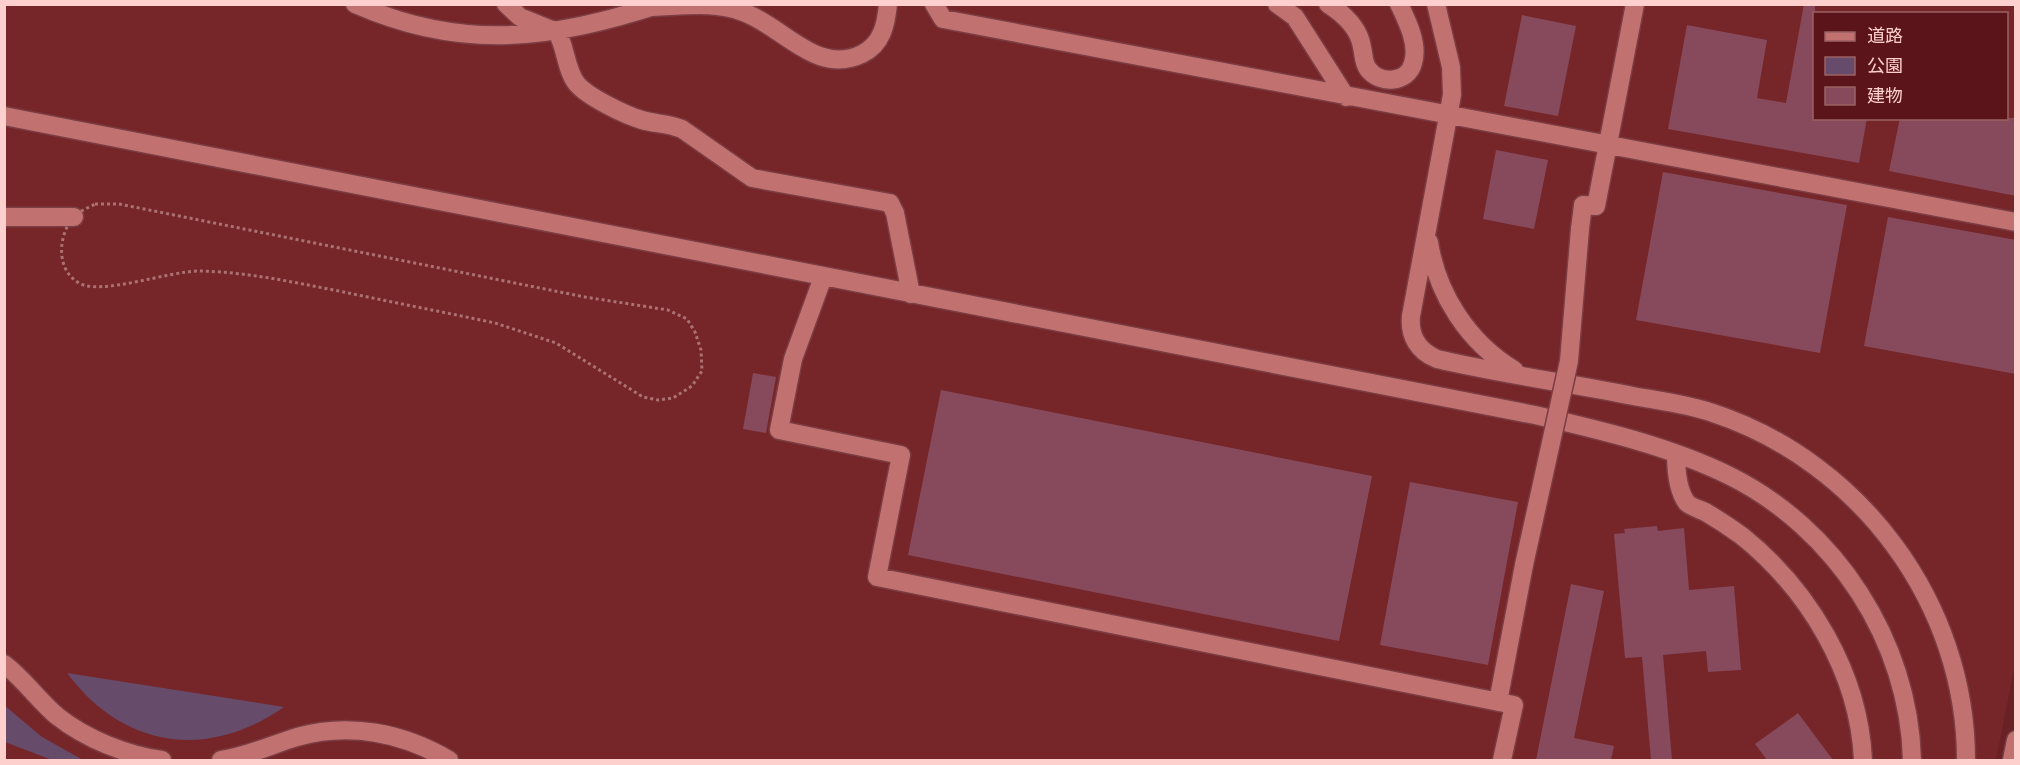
<svg xmlns="http://www.w3.org/2000/svg" width="2020" height="765" font-family="'Sofia Sans Condensed','Noto Sans JP',sans-serif">
<style>
.built{fill:#762629;fill-rule:evenodd}
.green{fill:#664b6b}
.building{fill:#864a5c}
.lines{fill:none;stroke-linecap:round;stroke-linejoin:round}
.minor-casing{stroke:#7b3c42;stroke-width:21}
.path{stroke:#ac7172;stroke-width:3;stroke-dasharray:3 3;stroke-linecap:butt}
.minor{stroke:#c17170;stroke-width:18}
.minor-bridge-casing{stroke:#7b3c42;stroke-width:21;stroke-linecap:butt}
.minor-bridge{stroke:#c17170;stroke-width:18}
</style>
<rect width="100%" height="100%" fill="#682124"/>
<path class="built" d="M4,5h2011l1,655 -20,100h-1991zM1814,14h192v104h-192z"/>
<path class="green" d="M67,673l217,34c-77,54 -161,41 -217,-34z
M4,705l38,32 41,23h-31l-47,-18z"/>
<path class="building" d="M1804,4h11v114h52l-8,45 -191,-34 19,-104 80,15 -10,58 29,5z
M1522,15l54,11 -18,90 -54,-10z
M1900,118h116v78l-127,-25z
M1496,150l52,10 -14,69 -51,-10z
M1663,172l184,33 -27,148 -184,-33z
M1888,217l128,23v134l-152,-28z
M753,373l23,4 -10,56 -23,-4z
M941,390l431,86 -33,165 -431,-86z
M1410,482l108,20 -30,163 -108,-20z
M1657,526l1,5 26,-3 5,62 45,-4 7,84 -33,2 -2,-21 -43,4 9,105h-21l-9,-103 -17,1 -11,-124 11,-1 -1,-4z
M1571,584l33,7 -30,147 40,8 -3,14h-75z
M1798,713l35,47h-66l-12,-16z"/>
<g class="lines">
<defs>
<path id="minor" d="M355,4c109,48 197,35 306,0
M506,4l14,13 37,15c9,15 9,39 20,52 11,13 48,31 65,36 13,4 26,3 40,9l70,49 138,25 5,10 16,81
M934,4l9,15 1073,203
M1277,4l18,13 51,80
M1328,4c16,10 31,24 34,43 2,8 1,15 6,22 12,16 40,14 45,-6 6,-19 -6,-42 -14,-59
M1436,4l15,63 1,28 -41,221c-2,20 7,35 26,43 64,15 131,24 196,37 27,5 54,8 80,17 148,49 253,191 253,347
M653,7c30,-1 62,-6 90,5 40,14 73,64 119,42 20,-10 24,-29 26,-50
M4,116l1531,299c65,15 134,31 195,61 106,53 179,165 182,284
M4,217h70
M1580,229l3,-24 13,1 39,-202
M1429,242c8,52 39,100 85,128
M823,277l-30,82 -14,71 122,25 -24,122 637,128 -12,55
M1676,454c0,15 1,36 11,49 4,4 15,7 20,10 12,7 24,15 35,23 67,54 117,137 121,224
M4,664c20,15 34,36 53,52 29,23 69,39 105,44
M1498,702l26,-137
M221,760c27,-4 50,-15 76,-23 53,-15 106,-4 152,23
M2012,760l4,-20"/>
</defs>
<use href="#minor" class="minor-casing"/>
<path class="path" d="M95,204h24l466,93 83,13 19,9 8,13 6,18 1,21 -10,15 -19,12 -15,2 -15,-3 -87,-54 -61,-20c-52,-11 -104,-21 -156,-32 -47,-9 -92,-19 -140,-20 -30,0 -99,25 -120,12 -23,-13 -21,-46 -7,-64 5,-7 16,-11 23,-15z"/>
<use href="#minor" class="minor"/>
<defs>
<path id="minor-bridge" d="M1524,565l45,-204 11,-132"/>
</defs>
<use href="#minor-bridge" class="minor-bridge-casing"/>
<use href="#minor-bridge" class="minor-bridge"/>
</g>
<rect width="2020" height="765" fill="none" stroke="#fdd0ce" stroke-width="12"/>
<rect x="1813" y="12" width="195" height="108" fill="#5b151a" stroke="#9c6062" stroke-width="1.5"/>
<rect x="1825" y="32" width="30" height="9" fill="#c17170" stroke="#9c6062" stroke-width="1.5"/>
<text x="1867" y="42" font-size="18" fill="#fdd0ce">道路</text>
<rect x="1825" y="57" width="30" height="18" fill="#664b6b" stroke="#9c6062" stroke-width="1.5"/>
<text x="1867" y="72" font-size="18" fill="#fdd0ce">公園</text>
<rect x="1825" y="87" width="30" height="18" fill="#864a5c" stroke="#9c6062" stroke-width="1.5"/>
<text x="1867" y="102" font-size="18" fill="#fdd0ce">建物</text>
</svg>
